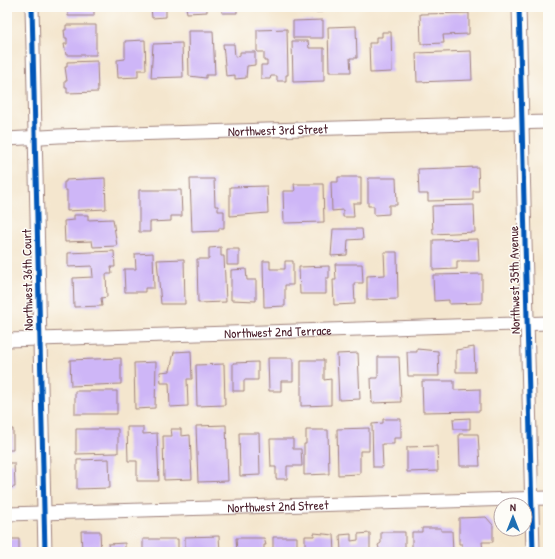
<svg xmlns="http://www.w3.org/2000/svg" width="555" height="559" font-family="'Patrick Hand',sans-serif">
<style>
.building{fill:#ceb6f7}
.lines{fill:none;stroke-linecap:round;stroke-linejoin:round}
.street-casing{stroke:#9f827c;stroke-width:15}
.street{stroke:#fff;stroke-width:13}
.cycleway-casing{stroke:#fdfcf7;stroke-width:8}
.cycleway{stroke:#0057b8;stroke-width:5}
.labels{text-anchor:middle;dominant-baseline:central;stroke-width:3;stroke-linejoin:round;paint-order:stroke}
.street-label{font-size:13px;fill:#4a1f2b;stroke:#fdfcf7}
</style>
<rect width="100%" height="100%" fill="#fdfcf7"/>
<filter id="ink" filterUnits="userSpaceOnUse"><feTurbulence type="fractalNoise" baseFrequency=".025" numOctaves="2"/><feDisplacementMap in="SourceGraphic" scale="8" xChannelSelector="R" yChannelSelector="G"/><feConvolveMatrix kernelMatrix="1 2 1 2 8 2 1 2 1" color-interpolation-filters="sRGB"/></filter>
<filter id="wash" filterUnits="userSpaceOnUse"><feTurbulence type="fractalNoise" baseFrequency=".012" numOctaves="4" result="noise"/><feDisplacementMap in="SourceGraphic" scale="16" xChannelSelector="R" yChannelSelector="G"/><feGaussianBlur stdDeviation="0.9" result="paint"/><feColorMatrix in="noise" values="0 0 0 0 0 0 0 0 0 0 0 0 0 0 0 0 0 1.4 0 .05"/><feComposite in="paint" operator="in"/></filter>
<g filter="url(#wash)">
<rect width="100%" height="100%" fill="#f4e6ce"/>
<g id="blocks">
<path class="building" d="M68,7h26v9h-26z
M151,7h15v10l-14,1z
M186,7h21v5l-20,1z
M222,7h15v6h-15z
M310,7h12v5h-12z
M469,13v21l-26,1 1,8 -23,1 -1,-30z
M323,20v18h-30v-17z
M66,25h30v30h-30l-2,-11h3v-6h-2l-1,-8h2z
M356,26l1,32h-7l1,14h-22l-1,-45z
M287,29l1,46h-2v6h-9v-5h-6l-1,3h-9v-14h6v-4h-3v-9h-7v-22z
M188,31h25l2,44h-9v3l-17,-2z
M382,32h9l1,40 -22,1 -1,-30h7v-6h6z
M145,40l1,30h-8v7l-20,1 -1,-18 8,-1v-18z
M292,41h16l1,7h15v33l-31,1z
M182,43l1,34 -32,1 2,-34z
M223,44h11l1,13 5,-1v-4h15v13l-8,1 -1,12 -11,1v-4l-9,1z
M471,51l1,29 -55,2 -1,-29z
M97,61l1,31 -31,1v-5h-2v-7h2l-2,-14h2v-5z
M478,167l1,24h-6v9l-45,1v-7h-9l-1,-25z
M338,177h23v26h-8l1,14h-11v-7l-11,1 -1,-29h7z
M105,178l1,31 -39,2v-21h-3v-8h2v-2z
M368,178h28l1,27h-8v9l-15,1v-9h-6z
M190,179h24l1,27h3v5h6v17h-5v3l-27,1z
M294,184h29l1,38 -40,1 -1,-32h12z
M267,186l1,27 -38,3v-29z
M139,190h42l1,26h-11v5l-21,1v10h-11z
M474,205l1,27 -42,2 -1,-28z
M74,215h14v5l25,-1 4,27 -24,1 -1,-6 -27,1 -1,-21 10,-1z
M333,229h29l1,10 -15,1 -1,15 -16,1z
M7,237h3v9h-3z
M478,239l1,22h-22v8l-24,1v-30z
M221,247v9h3l2,46 -28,1 -1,-44h12v-11z
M227,249h12v16h-12z
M114,251l1,16h-4l1,7h-6l1,23 -6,1 1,8 -28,1 -1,-29 20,-1 -1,-11 -24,1v-14z
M384,252h13l1,47 -31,1v-24l18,-1z
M153,253l1,35h-9v4h-20l-1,-23h12l-1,-15z
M184,259l1,45h-24l-4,-44z
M263,261h7v8h15v-8h8v24h-8v21l-21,1z
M335,264h27l1,19h-9l1,21 -21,1 -1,-25h3z
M329,266v12h-3v16h-26l-1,-27z
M246,269l1,11h9v21l-25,-1v-30z
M482,274v29l-33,1v-4l-15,1 -1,-26z
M9,289l1,22h-3v-21z
M474,347l1,25h-19v-22z
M417,349l21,2 1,25h-31l-1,-24h10z
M191,351l1,28h-5l1,27 -18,1 -1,-24h-8l-1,-11 10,-1 4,-19z
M358,353l2,46 -21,1 -2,-46z
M378,357h21l2,45 -29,1 -1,-25h7z
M121,358v26l-50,2 -1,-26z
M268,358h25v23h-12v10h-12z
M301,360h23v20l7,-1v26l-30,1z
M156,362l-1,46 -20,1 -1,-46z
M258,362v18h-14v11h-11v-28z
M224,364l1,41 -28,1 -1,-41z
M422,381h32v9l26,-1v22l-57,1z
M75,391h42v23h-42z
M470,418v11h-16l-1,-10z
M383,419h18v19h-7v6h-12l1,23h-10l-1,-43 11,-1z
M226,425l2,56 -30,1 -2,-56z
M127,427h16v7l14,-1 2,48h-22v-20h-9z
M369,428v23h-9v23l-22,1 -1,-46z
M7,429h6v21h-6z
M76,429h42v24l-42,1z
M171,429h10v7l9,-1 2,44 -28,1 -1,-44h9z
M306,430h22l1,44 -25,1v-31h2z
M239,433h20l1,42 -20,1z
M459,434h19l2,32h-20z
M270,439h23v10h8l1,17h-15v13h-11v-12h-5z
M437,446l1,25 -31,1v-25z
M109,459l1,29 -33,1v-29z
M7,463h7l1,24 -8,1z
M486,517l7,8v17h-11l1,10h-21v-8h-3v-26z
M422,528h19v3h11l1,21h-41v-20h10z
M81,531h19l1,21h-19z
M381,532h24v20h-25l-2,-7 3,-2z
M314,533l20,2 1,17h-30v-16h9z
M370,533v19h-29l-1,-17 11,-1v7l7,-1v-6z
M219,536l1,16h-35v-15z
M273,537h24v15h-24z
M236,538h28l2,7h-2v7h-27z
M7,539h12v13h-12z
M143,539h35v13h-43l8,-2z
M125,543v9h-16l-1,-8z"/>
</g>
</g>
<g filter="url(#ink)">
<use href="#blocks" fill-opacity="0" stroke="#9f827c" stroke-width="1"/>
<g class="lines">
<defs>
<g id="street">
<path d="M32,7l13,545"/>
<path d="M519,7l14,545"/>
<path id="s1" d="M7,139l52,-3 489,-14"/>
<path id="s2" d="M7,340l541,-17"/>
<path id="s3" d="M7,514l541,-16"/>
</g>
</defs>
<use href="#street" class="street-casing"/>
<use href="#street" class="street"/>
<defs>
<path id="cycleway" d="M32,7l13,545
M519,7l14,545"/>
</defs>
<use href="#cycleway" class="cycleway-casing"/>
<use href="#cycleway" class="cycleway"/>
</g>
</g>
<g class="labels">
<g class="street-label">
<text stroke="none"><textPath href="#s1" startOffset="271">Northwest 3rd Street</textPath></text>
<text transform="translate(27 280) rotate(-91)">Northwest 36th Court</text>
<text transform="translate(514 280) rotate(-91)">Northwest 35th Avenue</text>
<text stroke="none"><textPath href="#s2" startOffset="271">Northwest 2nd Terrace</textPath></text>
<text stroke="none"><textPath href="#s3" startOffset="271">Northwest 2nd Street</textPath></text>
</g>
</g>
<rect width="555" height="559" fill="none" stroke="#fdfcf7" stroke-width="24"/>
<g transform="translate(513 517)"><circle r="19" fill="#fdfcf7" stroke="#b5a4a5"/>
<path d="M0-3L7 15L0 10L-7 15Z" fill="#1f6fb2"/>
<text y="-6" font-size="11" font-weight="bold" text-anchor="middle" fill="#4a1f2b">N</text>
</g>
</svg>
